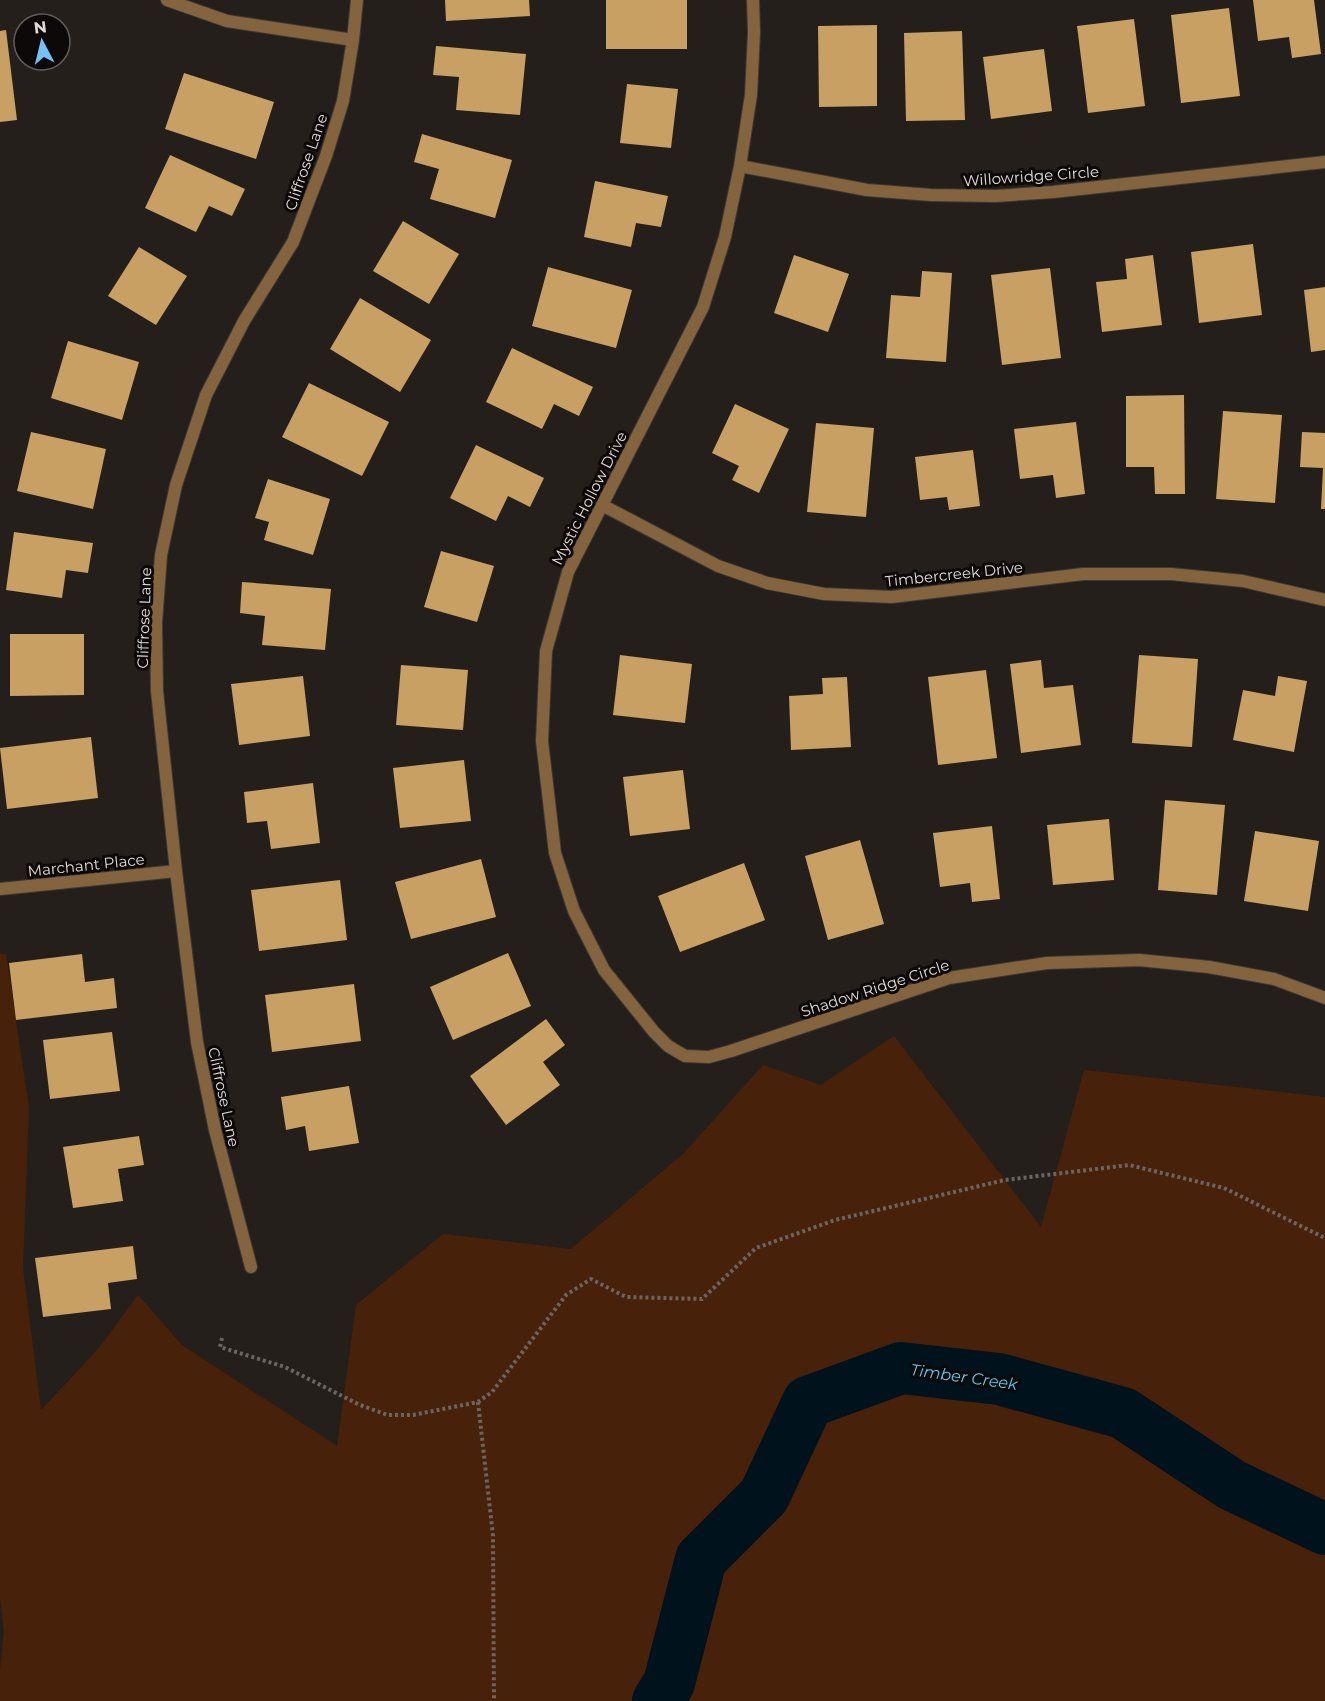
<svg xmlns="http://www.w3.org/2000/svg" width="1325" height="1701" font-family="Montserrat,sans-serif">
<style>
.green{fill:#48210b}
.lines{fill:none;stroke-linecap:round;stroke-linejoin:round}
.river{stroke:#00121b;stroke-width:52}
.building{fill:#c8a063}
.street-casing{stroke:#3f3936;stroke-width:14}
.path{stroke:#6b6562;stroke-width:4;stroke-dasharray:3 3;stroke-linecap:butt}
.street{stroke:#84643e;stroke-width:12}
.labels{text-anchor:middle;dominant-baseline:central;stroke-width:6;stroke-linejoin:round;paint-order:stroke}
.street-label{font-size:15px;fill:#e1dcda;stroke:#0c0908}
.water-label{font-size:16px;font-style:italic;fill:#57d0f9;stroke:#0c0908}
</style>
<rect width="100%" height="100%" fill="#251f1b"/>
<path class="green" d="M0,954h6l23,154 -6,160 18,142 58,-62 39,-53 44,50 155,101 19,-141 87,-71 128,15 113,-96 79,-88 58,20 73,-49 147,191 43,-157 241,27v604h-1325v-31l4,-38 -4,-35z"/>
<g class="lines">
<path class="river" d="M658,1701l11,-18 32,-124 63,-63 44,-94 93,-34 98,11 124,34 109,72 93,44"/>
</g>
<path class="building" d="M445,0h84l1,16 -84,5z
M606,0h81v49h-81z
M1253,0h61l7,54 -29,4 -3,-21 -31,4z
M1229,8l11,88 -59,7 -10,-88z
M1134,19l11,87 -57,7 -11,-87z
M877,25v81l-58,1 -1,-81z
M6,30l11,90 -17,2v-91z
M962,31l3,89 -59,1 -2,-88z
M436,46l90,8 -6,61 -64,-5 3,-33 -26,-2z
M1044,49l8,62 -61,8 -8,-62z
M184,73l90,29 -18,57 -91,-30z
M627,84l51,5 -7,59 -51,-5z
M422,134l90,26 -17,58 -65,-19 9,-30 -25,-7z
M170,155l75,34 -13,27 -23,-10 -13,26 -51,-24z
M595,181l73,15 -7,31 -25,-4 -5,24 -47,-10z
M403,221l56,33 -30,50 -56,-33z
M1253,244l9,71 -63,8 -8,-71z
M139,247l48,29 -31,49 -48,-29z
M794,255l55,19 -21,58 -54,-19z
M1153,255l9,70 -60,7 -6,-50 31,-3 -2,-20z
M548,267l84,23 -16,58 -84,-22z
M1050,268l11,90 -59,7 -11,-90z
M922,271l30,2 -6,89 -60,-4 5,-63 29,2z
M1325,287v63l-14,2 -7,-62z
M360,298l71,42 -31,52 -70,-43z
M68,341l71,21 -17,58 -71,-22z
M512,348l81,39 -14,29 -25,-12 -12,25 -56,-27z
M309,383l80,39 -27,54 -80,-39z
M1184,395l1,99h-30l-1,-27h-28v-71z
M735,404l54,25 -30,64 -27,-13 7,-14 -27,-13z
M1223,411l59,4 -7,88 -59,-4z
M1076,422l9,72 -29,4 -3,-23 -33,4 -6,-50z
M816,423l58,5 -8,89 -59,-5z
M31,432l75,17 -13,60 -76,-18z
M1302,432l23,1v76h-4l2,-41 -23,-1z
M476,445l68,33 -14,29 -22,-11 -12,25 -46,-23z
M973,450l7,56 -31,4 -2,-13 -27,3 -5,-43z
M268,479l62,20 -17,56 -49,-15 5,-18 -14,-4z
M14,532l79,11 -5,30 -22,-3 -4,28 -56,-8z
M441,551l53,15 -17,56 -53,-15z
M242,582l89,7 -6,61 -63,-5 3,-29 -25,-3z
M10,634h74v61l-74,1z
M620,655l72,9 -7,59 -72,-8z
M1139,655l59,4 -6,88 -60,-4z
M1041,660l3,28 29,-3 8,60 -60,8 -11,-89z
M401,665l67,5 -5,60 -67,-5z
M986,670l11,88 -59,7 -10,-88z
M303,676l7,60 -71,9 -8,-61z
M1278,676l29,5 -13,71 -61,-12 10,-50 32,6z
M847,677l4,70 -60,3 -2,-54 34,-2 -1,-16z
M91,737l7,61 -91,11 -7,-61z
M464,760l7,61 -71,7 -7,-60z
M683,770l7,59 -60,7 -7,-59z
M313,783l7,60 -49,6 -4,-28 -20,2 -3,-31z
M1165,800l60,5 -8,90 -59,-5z
M1109,819l5,61 -61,5 -6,-60z
M992,826l8,73 -28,3 -2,-19 -30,4 -7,-54z
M1255,831l64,10 -11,70 -64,-10z
M860,840l24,84 -56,16 -23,-84z
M481,859l15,58 -85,22 -16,-57z
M744,863l21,57 -85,32 -22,-56z
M340,880l7,60 -88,11 -8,-61z
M508,953l23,53 -78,34 -23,-53z
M82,954l3,28 29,-4 3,30 -101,12 -7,-57z
M354,984l7,57 -89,11 -7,-57z
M546,1019l19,26 -22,17 17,23 -54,40 -36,-49z
M112,1032l8,59 -70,8 -7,-59z
M349,1086l10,57 -50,8 -4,-25 -19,4 -5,-33z
M139,1136l5,29 -26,4 5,32 -50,7 -10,-61z
M133,1246l4,33 -29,4 3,26 -68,8 -8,-59z"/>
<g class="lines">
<defs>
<path id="street" d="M167,0l60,21 126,19
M753,0l1,32 -3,63 -11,71 -15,71 -22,70 -135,265 -22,79 -4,90 13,112 19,58 30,59 50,62 14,14 17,10 24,1 22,-6 218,-73 98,-15 92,-3 70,7 65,12 51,19
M740,166l127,24 64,5 65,1 57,-4 272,-30
M602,505l116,61 49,17 57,11 68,3 191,-23h88l72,7 82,19
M0,889l176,-18
M251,1267l-36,-137 -18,-88 -21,-171 -19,-180 -1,-68 5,-68 15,-70 30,-90 38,-74 49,-79 33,-86 17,-55 10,-61 4,-40"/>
</defs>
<use href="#street" class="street-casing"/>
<path class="path" d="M222,1338l-2,9 65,20 75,38 28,10h25l65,-13 14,-10 74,-97 25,-16 35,18 76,2 54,-51 79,-28 170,-40 124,-15 95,23 101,50
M478,1402l15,134 1,165"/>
<use href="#street" class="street"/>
</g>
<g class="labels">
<g class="street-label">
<text transform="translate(306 162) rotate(-71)">Cliffrose Lane</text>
<text transform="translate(1031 176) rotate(-4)">Willowridge Circle</text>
<text transform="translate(589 498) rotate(-63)">Mystic Hollow Drive</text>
<text transform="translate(954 574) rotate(-6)">Timbercreek Drive</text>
<text transform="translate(144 618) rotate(-88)">Cliffrose Lane</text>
<text transform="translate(86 865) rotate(-6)">Marchant Place</text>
<text transform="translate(875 988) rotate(-18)">Shadow Ridge Circle</text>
<text transform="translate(224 1097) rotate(78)">Cliffrose Lane</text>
</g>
<g class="water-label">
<text transform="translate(964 1377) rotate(8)">Timber Creek</text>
</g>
</g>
<g transform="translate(42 42) rotate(353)"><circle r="28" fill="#0c0908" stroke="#615d5c" stroke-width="1.5"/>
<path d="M0-4.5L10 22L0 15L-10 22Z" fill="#76c0f7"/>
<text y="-9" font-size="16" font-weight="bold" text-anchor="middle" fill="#e1dcda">N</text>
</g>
</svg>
